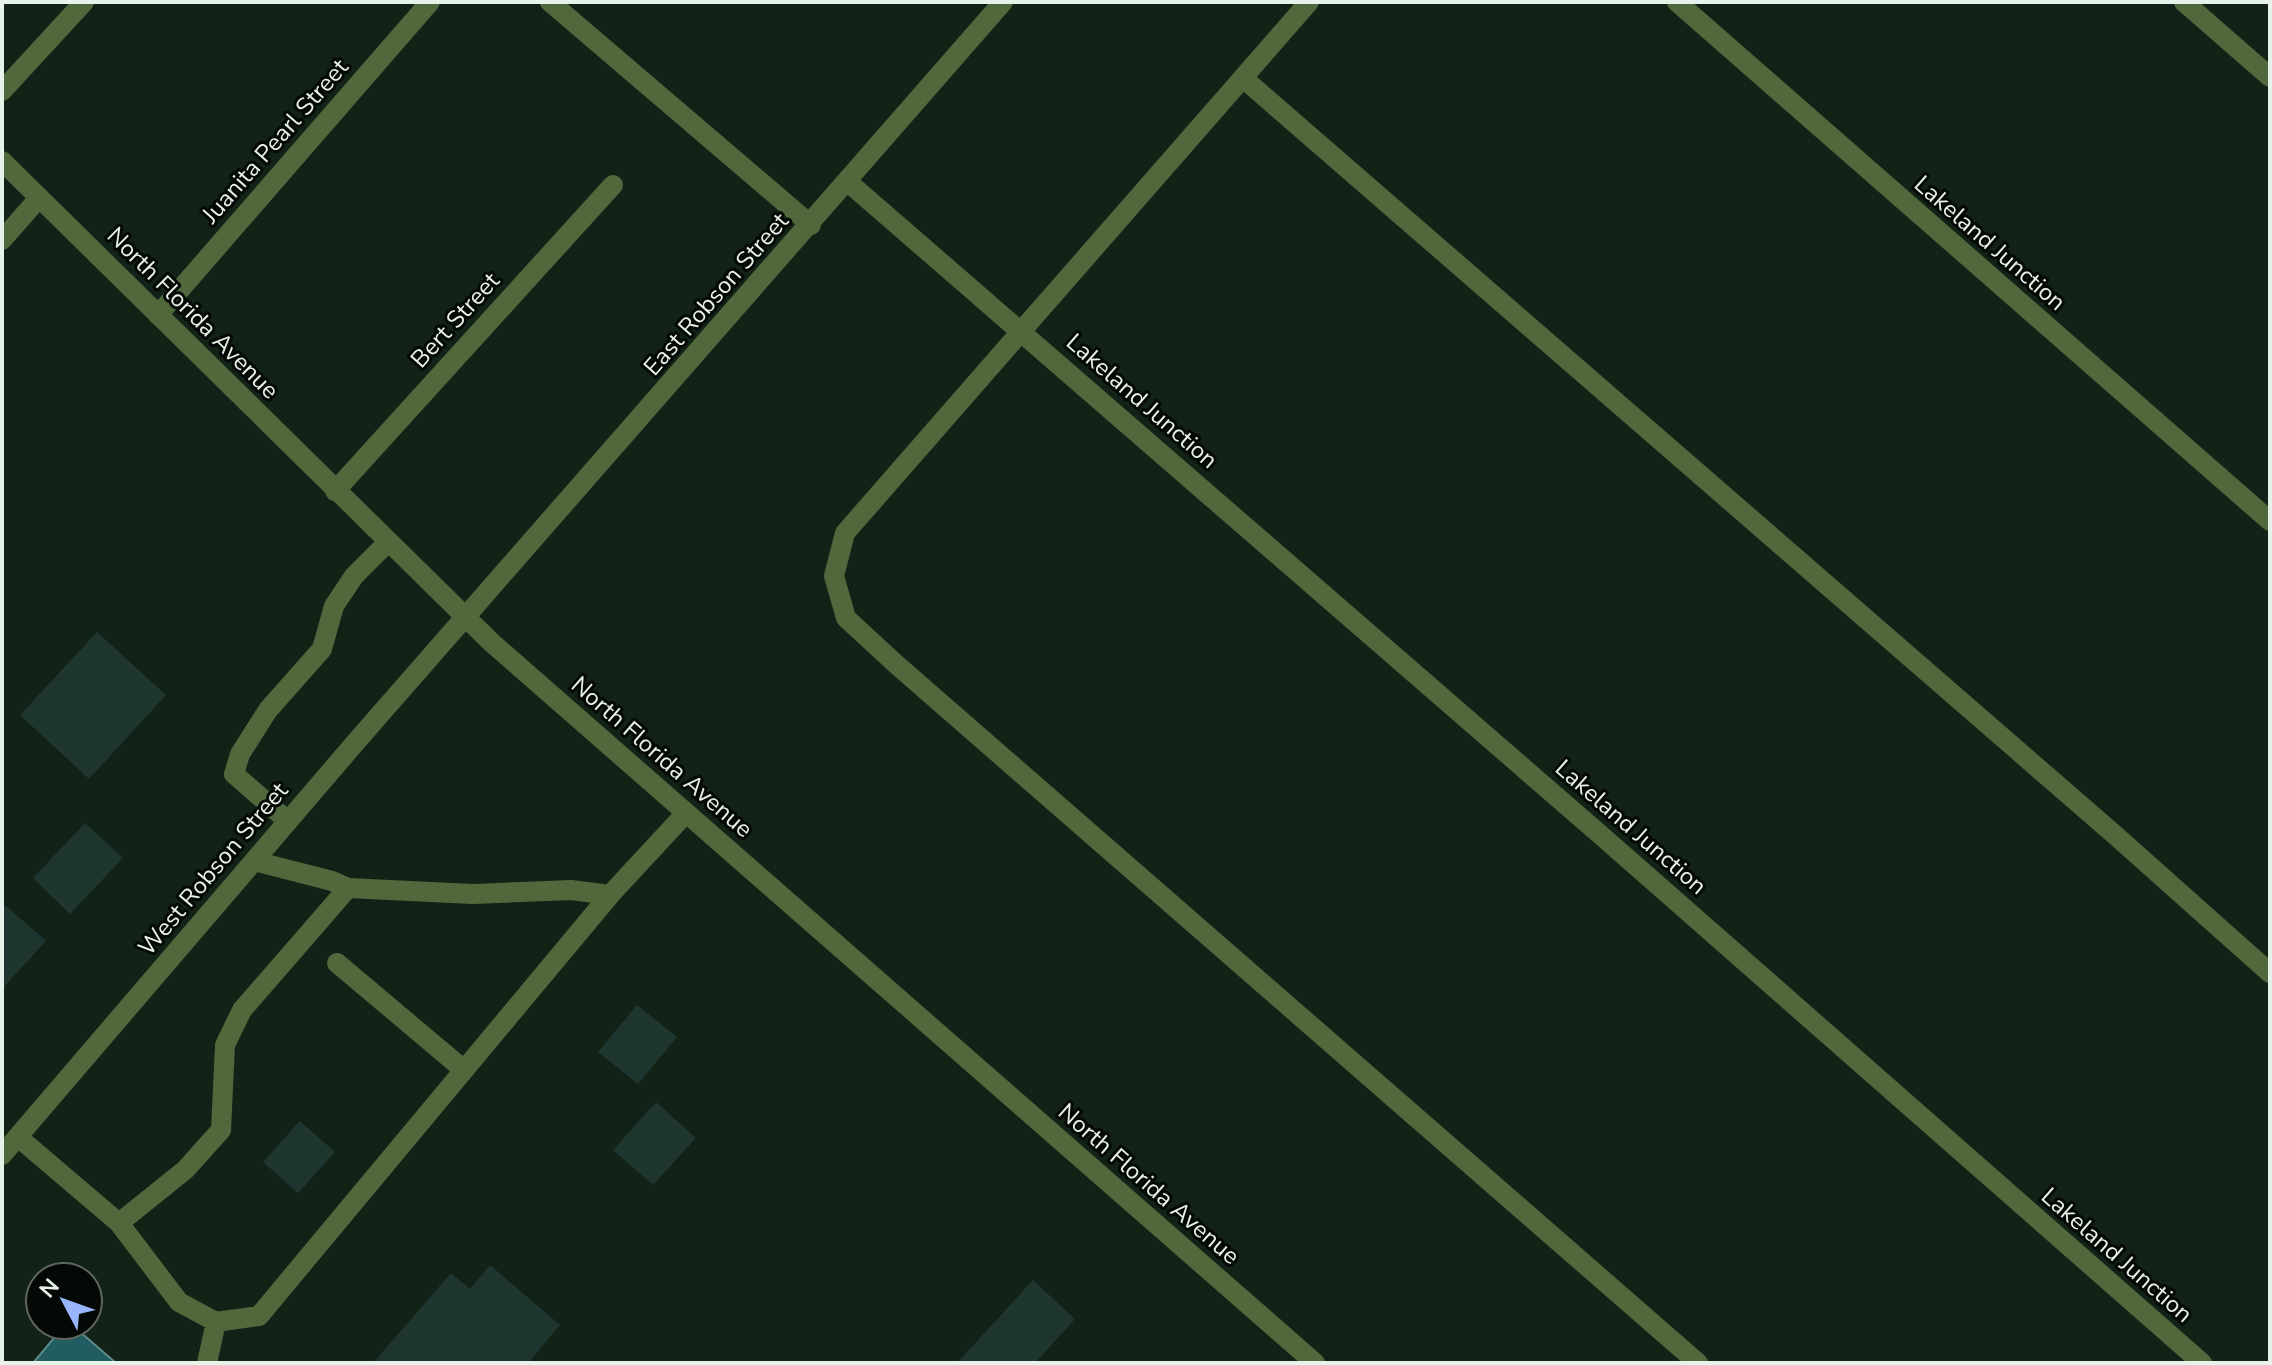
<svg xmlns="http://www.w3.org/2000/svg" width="2272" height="1365" font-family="'Nunito Sans',sans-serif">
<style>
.water{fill:#215d60;stroke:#5c8a89;stroke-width:2}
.building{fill:#1f3630}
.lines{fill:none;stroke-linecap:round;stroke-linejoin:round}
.service{stroke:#50683c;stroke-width:20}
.minor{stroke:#50683c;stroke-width:20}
.tertiary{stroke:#50683c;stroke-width:20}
.labels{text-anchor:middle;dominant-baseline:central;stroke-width:6;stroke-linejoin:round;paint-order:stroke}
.street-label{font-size:24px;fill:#e7f2ea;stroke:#040905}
</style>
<rect width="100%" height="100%" fill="#122217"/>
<path class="water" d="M65,1325h7l44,38h-83z"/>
<path class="building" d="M97,632l69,63 -77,84 -69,-64z
M85,823l38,35 -53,56 -37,-36z
M5,905l41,36 -44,48v-81z
M637,1005l40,32 -39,47 -40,-32z
M656,1102l40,36 -43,47 -40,-35z
M300,1121l35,31 -37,41 -35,-31z
M490,1265l70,60 -32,38h-155l78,-90 19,16z
M1033,1280l42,39 -40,44h-78z"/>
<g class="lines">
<path class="service" d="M550,2l261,223
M288,821l-54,-47 6,-20 28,-44 54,-61 12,-43 20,-30 34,-34
M348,888l125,6 98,-4 39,5 76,-82
M337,963l127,107
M18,1137l101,86 66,-53 36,-40 4,-85 17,-35 106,-122 -16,-7 -78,-20
M119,1223l60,79 37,20 43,-6 351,-421
M207,1363l9,-41"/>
<path class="minor" d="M1309,2l-464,531 -11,43 12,42 51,47 801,698
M1677,2l593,519
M2184,2l86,75
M1243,78l872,757 155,138
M2,91l82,-89
M848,182l755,655 599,526
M2,240l37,-42
M158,315l272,-313
M335,491l278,-306
M2,1155l353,-412 648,-741"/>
<path class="tertiary" d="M2,161l489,481 824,721"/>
</g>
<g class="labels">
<g class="street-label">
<text transform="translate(275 141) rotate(-49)">Juanita Pearl Street</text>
<text transform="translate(1990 243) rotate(41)">Lakeland Junction</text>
<text transform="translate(716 294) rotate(-49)">East Robson Street</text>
<text transform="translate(193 313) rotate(45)">North Florida Avenue</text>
<text transform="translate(455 320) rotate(-48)">Bert Street</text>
<text transform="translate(1142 401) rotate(41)">Lakeland Junction</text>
<text transform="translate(662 757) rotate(41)">North Florida Avenue</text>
<text transform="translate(1631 827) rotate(41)">Lakeland Junction</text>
<text transform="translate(213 869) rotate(-50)">West Robson Street</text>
<text transform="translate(1149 1184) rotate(41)">North Florida Avenue</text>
<text transform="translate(2117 1255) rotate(41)">Lakeland Junction</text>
</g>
</g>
<rect width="2272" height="1365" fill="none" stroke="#e7f2ea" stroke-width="8"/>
<g transform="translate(64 1301) rotate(311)"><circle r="38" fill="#040905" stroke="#5f6661" stroke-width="2"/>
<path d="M0-6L14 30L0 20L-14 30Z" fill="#99b5fd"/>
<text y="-12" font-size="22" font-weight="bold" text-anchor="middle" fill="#e7f2ea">N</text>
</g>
</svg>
